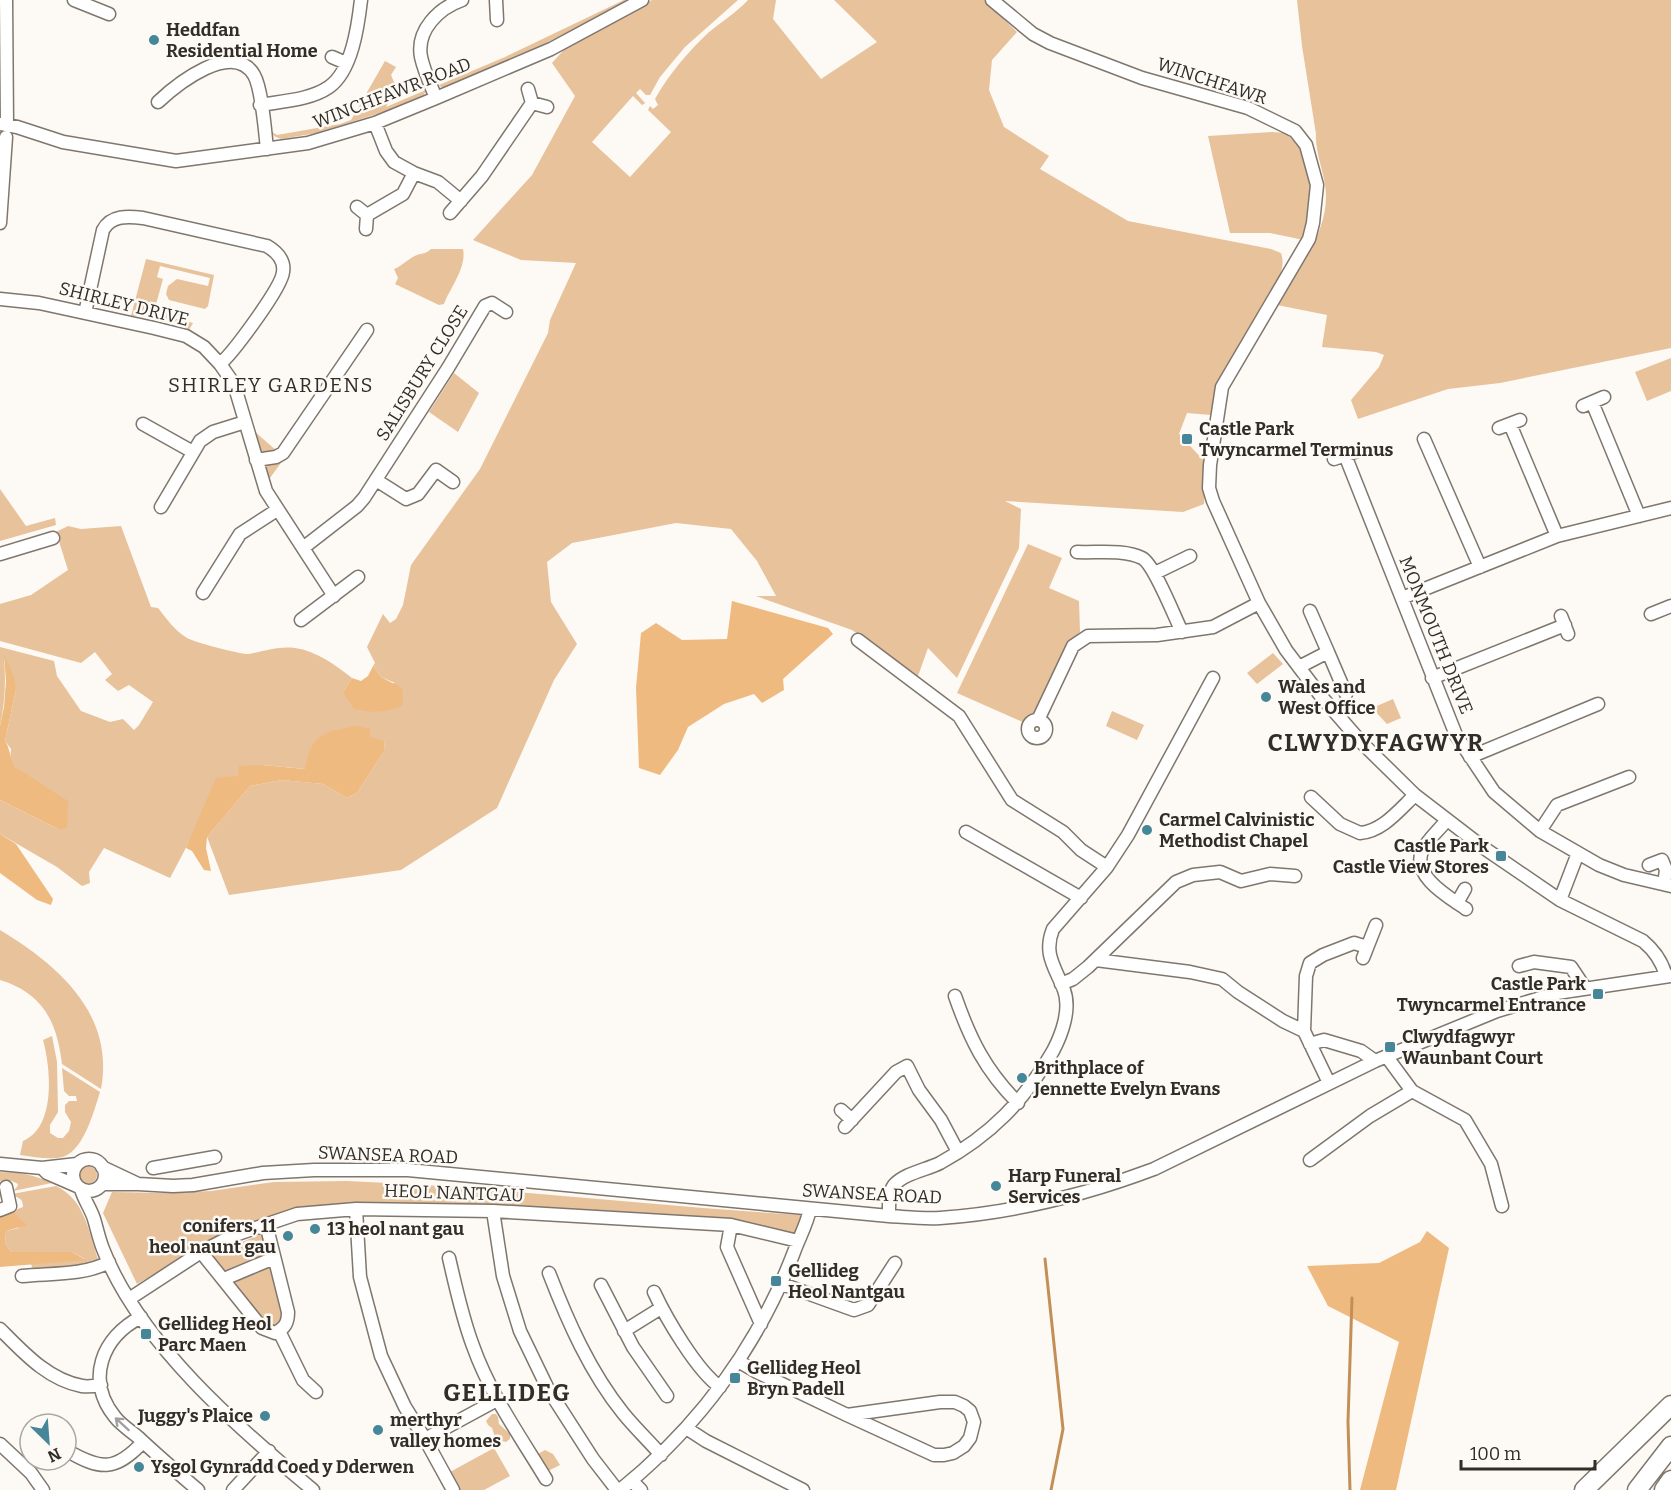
<svg xmlns="http://www.w3.org/2000/svg" width="1671" height="1490" font-family="Bitter,serif">
<style>
.green{fill:#e7c29b}
.forest{fill:#eeba7f}
.lines{fill:none;stroke-linecap:round;stroke-linejoin:round}
.stream{stroke:#c29056;stroke-width:3}
.minor-casing{stroke:#7f776d;stroke-width:15}
.highway-casing{stroke:#7f776d;stroke-width:21}
.minor{stroke:#fff;stroke-width:12}
.highway{stroke:#fff;stroke-width:18}
.oneway{stroke:#a2a09f}
.poi-dot{fill:#458699;stroke:#fdf9f5;stroke-width:2}
.labels{text-anchor:middle;dominant-baseline:central;stroke-width:5;stroke-linejoin:round;paint-order:stroke}
.poi-label{font-size:18px;font-weight:bold;fill:#312d29;stroke:#fdf9f5;text-anchor:start}
.street-label{font-size:18px;fill:#312d29;stroke:#fdf9f5}
.neighbourhood-label{font-size:20px;letter-spacing:1.5px;fill:#312d29;stroke:#fdf9f5}
.district-label{font-size:24px;font-weight:bold;letter-spacing:1.5px;fill:#312d29;stroke:#fdf9f5}
</style>
<rect width="100%" height="100%" fill="#fdf9f5"/>
<path class="green" d="M624,0l5,1 -97,49 -88,37h-3l-2,-2 66,-28z
M652,0h86l-53,47 -25,30 -10,18h-4l-6,-6 -4,4 9,10 -1,1 -2,1 -9,-9 -41,46 38,35 41,-45 -23,-22 2,-4 3,3 5,-4 -3,-6c14,-25 33,-47 53,-66 13,-11 28,-20 40,-33h28l-3,19 48,60 56,-37 -43,-42h150l33,32 -25,28 -3,30 15,37 45,29 -9,13 88,52 143,28 10,4c5,14 -3,28 -9,41l-54,86 -7,35 -24,-2 -8,21 27,29 -2,41 -21,8 -178,-11 16,8 -2,39 -62,130 -29,-30 -10,28 -66,-46 -96,-34h20l-19,-35 -26,-32 -55,-6 -104,20 -25,19 4,40 26,42 -23,36 -57,128 -96,62 -172,25 -22,-58 43,-51 32,-6 41,4 24,14 10,-5 28,-43 -1,-9 -78,28 -44,-4 -23,11 -50,66 -19,36 -66,-30 -15,24 1,11 -8,3 -25,-19 -57,-33v-34l58,29 -48,-69 1,-11 -6,-8 11,-51 -12,-32c2,23 1,45 -4,68v-79l54,14 3,15 24,35 29,11 13,-3 11,11 5,-5 14,-23 -24,-17 -11,6 -13,-11 7,-6 -17,-22 -14,11 -81,-22v-37l31,-9 37,-25 -12,-38 12,-6 13,3 40,-3 30,81 7,1c8,10 17,23 29,30 7,4 55,17 62,16 16,-3 30,-8 46,-6 22,3 40,17 57,30l-9,14 52,-9 -14,-6 -8,-11 2,-3 -8,-16 16,-33 7,9 6,-4 7,-14 8,-40 69,-96 68,-136 2,-13 26,-57 -55,-3 -48,-20 59,-65 43,-79 -23,-33 19,-21z
M1297,0h374v348l-171,35 -52,6 -90,30 -7,-19 28,-33 5,-12 -8,-3 -54,-5 5,-32 -50,-10c20,-34 50,-70 49,-111 -1,-21 -11,-40 -10,-60l-14,-88z
M385,61l11,6 -5,8 5,12 -10,20 40,-17 -2,5 -38,16 -69,22 -36,6 -7,-3 -2,-4 5,3 63,-11 11,-4z
M1272,132l14,1 18,20 10,38 -10,49 -34,-7h-40l-22,-97z
M431,249h32c4,18 -13,39 -19,55l-5,1 -44,-21 3,-6 -4,-9c8,-3 15,-11 23,-14 6,-2 9,-1 14,-6z
M146,259l68,16 -6,31 -3,3 -36,-9 -3,-6 2,-8 9,-7 31,7 2,-8 -50,-12 -3,11 6,2 -10,36 -22,1z
M167,306h4l-1,8 3,4 20,5 -4,7 -13,-8 -15,-5 2,-9z
M1671,358v33l-24,10 -12,-29z
M454,373l25,20 -21,39 -29,-20z
M253,430l25,22 -11,2 -8,-5z
M286,456l-19,26 -2,-16 3,-3z
M0,489l26,37 29,-8 1,7 -56,16z
M1028,544l34,14 -13,30 30,13 1,31 -15,15 -28,67 -8,3 -4,6 -68,-30z
M1273,653l10,11 -26,20 -10,-11z
M1393,699l8,19 -14,6 -15,-16z
M1112,711l32,14 -7,15 -31,-14z
M0,930c58,35 115,84 101,159l-39,-25c-5,-42 -19,-71 -62,-84z
M52,1036l5,26 1,50 -8,13v8l8,5h5l6,-7 2,-9 -6,-10v-7l4,-4h8l-1,-5h-7l-5,-5 -2,-23 38,24c-6,19 -16,58 -37,65 -13,3 -29,0 -43,-2l3,-14c33,-14 28,-72 20,-101z
M79 1175a9 9 0 1 1 18 0a9 9 0 1 1-18 0Z
M0,1172c19,0 35,3 52,11l-39,8 4,-4 1,-3 -6,-3h-12z
M347,1181c152,6 304,25 455,34l-7,21 -59,-13 -440,-13 -71,24 -88,50 -34,-71 9,-21 55,1 44,-2 63,-9z
M56,1186c29,14 32,44 42,73l-2,5 -14,3 -3,-2 -40,3 -5,4 -3,-8 54,-5 -13,-7h-61l-6,-9 1,-12 13,-3 -7,-17 11,-4c0,-10 -5,-8 -11,-13z
M264,1233l7,23 -43,20 -15,-17 2,-6z
M270,1265l5,5 11,51 -11,11 -12,-8 -29,-38 3,-9z
M492,1414h4l2,3 1,7 11,10v5l-4,3 -10,-2 -4,-12 -4,-3 -2,-4z
M494,1448l16,28 -26,14h-24l-10,-18z
M545,1450l8,4 7,11 -12,6 -10,-17z"/>
<path class="forest" d="M732,601l96,27 5,6 -50,45 1,11 -22,13 -8,-9 -30,10 -36,23 -10,23 -18,25 -21,-7 -3,-80 5,-55 15,-10 26,17 45,-1z
M4,655l10,22 2,13 -11,51c6,9 4,17 10,26l53,34 -1,27 -9,1 -58,-29v-74l4,-19 2,-26z
M373,666l8,11 21,11 1,17c-18,8 -30,8 -49,4l-11,-17 9,-14 9,3 7,-5z
M357,726l13,3v8l14,4 1,9 -28,43 -10,5 -24,-14 -41,-4 -32,6 -43,51 -1,11 5,23 -7,-1 -12,-19 -6,-3 30,-70 22,-2 1,-10 23,-1 43,4c6,-36 19,-37 52,-43z
M0,834l16,10 37,55 -2,6 -14,-5 -37,-27z
M12,1211l15,14 -21,6 -1,12 6,9h61l14,8 -86,7v-53z
M1427,1231l22,17 -53,242h-36l39,-148 -71,-36 -21,-40 72,-3 41,-21z"/>
<g class="lines">
<path class="stream" d="M1045,1259l18,170 -12,61
M1350,1490l-2,-68 4,-124"/>
<defs>
<path id="minor" d="M6,0l1,125
M74,0l35,14
M496,0l1,20
M992,0l41,34 17,9 92,35 106,30 47,23 11,14 11,40 -4,38 -4,16 -87,148 -12,78 -1,23 4,13 46,102 27,47 34,45 41,47 54,53 69,53 76,52 83,41c12,10 19,20 23,35
M332,57l14,6
M528,89l4,14 15,4
M436,98c-5,-12 -12,-27 -15,-41 -5,-27 18,-49 41,-57
M158,102c18,-17 75,-63 96,-27 8,14 11,56 13,74
M260,105c23,-4 50,-5 69,-18 23,-16 29,-61 32,-87
M375,123l11,28 8,11 20,11 24,9 23,19
M0,124l17,3 46,15 113,19 132,-18 67,-20 61,-25 115,-49 91,-49
M357,207l10,8
M450,213l32,-37 50,-73
M0,223l6,-86
M366,229l1,-14 36,-21 11,-21
M0,299l39,4 115,25 32,8 18,11 16,17 14,20 32,107 68,105
M85,313l18,-83c8,-15 25,-14 40,-12l124,28c10,6 18,14 16,26 -1,15 -50,81 -63,92
M1592,402l47,114
M1583,406l21,-9
M143,424l50,28
M1510,424l47,112
M1499,428l21,-8
M1424,439l56,128
M1345,455l111,280 38,57 46,39 59,34 25,10 47,11
M1334,459l21,-7
M256,460l20,-3 7,-4 84,-123
M376,480l30,19 12,-5 18,-24 17,12
M161,507l39,-66 13,-9 32,-10
M303,548l54,-42 7,-8 84,-130 37,-62 7,-3 14,9
M1077,552c20,1 47,-3 65,6 12,6 33,60 40,74
M0,554l53,-16
M1155,573l35,-17
M203,593l37,-59 37,-24
M1402,598l155,-62 114,-28
M1310,611l18,41
M1651,614l20,-8
M1561,616l7,18
M301,620l57,-43
M858,640l101,76 53,84 51,32 18,18 26,17
M1299,667l29,-15 18,42
M1432,678l133,-53
M1038,720l35,-74 15,-10 69,-1 56,-8 46,-24
M1028 729a9 9 0 1 1 18 0a9 9 0 1 1-18 0Z
M1470,757l128,-53
M1311,797l29,27 20,9c23,-2 39,-23 55,-38
M1446,821c-7,9 -19,19 -24,30 -10,26 27,46 44,58
M1540,831l17,-26 72,-28
M966,832l115,66
M1649,865l13,-5 4,10 -2,14
M1560,900l18,-47
M1457,903l8,-14
M1363,958l13,-33
M1096,960l94,12 32,7 16,13 45,29 21,10
M1519,966l15,-4 37,5 14,21
M1061,984l12,-5 15,-12 88,-85 17,-7 27,-3 21,9 29,-7 25,2
M955,996c15,43 30,74 63,107
M1310,1044l14,-4 37,11 14,10
M1387,1057l25,34 53,29 26,44 11,42
M1329,1083l-25,-52 2,-55 4,-13 13,-8 31,-12 13,4
M841,1110l11,10
M845,1127l51,-55 11,-6 12,24 22,30 17,32
M73 1175a16 16 0 1 1 32 0a16 16 0 1 1-32 0Z
M1310,1160l60,-44 42,-25
M0,1164l42,4 35,-4
M102,1167l36,17
M42,1168l5,5 30,13
M153,1168l62,-11
M102,1184h36l35,2 20,-1 70,-12 51,-3h94l481,46c17,1 34,3 51,2 73,-5 145,-23 214,-49l221,-108 122,-50 60,-18 114,-17
M81,1189c3,11 10,20 13,30 3,10 5,20 9,30 36,93 135,179 210,241
M356,1209l4,68 21,79 24,51 20,32 28,51
M0,1210l10,-4 -4,-19
M493,1211l10,65 17,55 28,58 45,70 24,31
M889,1216c0,-9 -1,-23 5,-31 11,-12 32,-15 46,-22 51,-28 84,-62 113,-112 9,-17 18,-42 11,-61 -9,-23 -21,-36 -11,-61l54,-62 21,-32 85,-157
M731,1225l-4,22 34,77
M201,1252l61,76 13,5c10,-5 13,-10 13,-21l-22,-88
M449,1258c7,30 13,59 24,88 17,48 47,90 73,133
M549,1273c19,49 41,99 74,140 12,15 26,28 38,42
M22,1276c28,-3 61,0 87,-14
M224,1279l50,-21
M782,1284l72,26 14,-5 27,-42
M601,1285l32,62 34,49
M654,1292c12,26 43,79 66,95
M129,1299l72,-47 31,-16 65,-22 59,-5 137,2 238,14 67,16
M141,1317c-39,20 -56,63 -26,100 6,8 16,14 24,21 19,18 39,35 59,52
M0,1329c23,23 48,51 82,57 6,1 13,0 19,-1
M279,1331l24,49 13,12
M624,1331l37,-23
M738,1361l19,11 90,43 87,40h10l9,-2 11,-7 6,-8 4,-16 -4,-11 -6,-5 -9,-4h-15l-93,13
M686,1428l20,13 97,49
M425,1439l72,-39
M0,1444l31,29 12,17
M66,1450c34,20 49,22 77,-8
M632,1481l9,9
M233,1490l36,-39
M620,1490c78,-63 138,-144 174,-238 5,-14 13,-28 16,-43"/>
<path id="highway" d="M1584,1490l87,-85
M1637,1490l34,-44
M1664,1490l7,-10"/>
</defs>
<use href="#minor" class="minor-casing"/>
<use href="#highway" class="highway-casing"/>
<use href="#minor" class="minor"/>
<use href="#highway" class="highway"/>
</g>
<defs><path id="oneway-shaft" d="M-6 0H5M1.5-3L5.5 0L1.5 3" fill="none" stroke-width="1.6" stroke-linecap="round" stroke-linejoin="round" transform="scale(1.5)"/></defs>
<use class="oneway" href="#oneway-shaft" transform="translate(122 1424) rotate(-138)"/>
<g class="poi-dot">
<circle cx="154" cy="40" r="6"/>
<rect x="1181" y="433" width="12" height="12" rx="3"/>
<circle cx="1266" cy="697" r="6"/>
<circle cx="1147" cy="830" r="6"/>
<rect x="1495" y="850" width="12" height="12" rx="3"/>
<rect x="1592" y="988" width="12" height="12" rx="3"/>
<rect x="1384" y="1041" width="12" height="12" rx="3"/>
<circle cx="1022" cy="1078" r="6"/>
<circle cx="996" cy="1186" r="6"/>
<circle cx="315" cy="1229" r="6"/>
<circle cx="288" cy="1236" r="6"/>
<rect x="770" y="1275" width="12" height="12" rx="3"/>
<rect x="140" y="1328" width="12" height="12" rx="3"/>
<rect x="729" y="1372" width="12" height="12" rx="3"/>
<circle cx="265" cy="1416" r="6"/>
<circle cx="378" cy="1430" r="6"/>
<circle cx="139" cy="1467" r="6"/>
</g>
<g class="labels">
<g class="poi-label">
<text x="166" y="30">Heddfan<tspan x="166" dy="21">Residential Home</tspan></text>
<text x="1199" y="429">Castle Park<tspan x="1199" dy="21">Twyncarmel Terminus</tspan></text>
<text x="1278" y="687">Wales and<tspan x="1278" dy="21">West Office</tspan></text>
<text x="1159" y="820">Carmel Calvinistic<tspan x="1159" dy="21">Methodist Chapel</tspan></text>
<text x="1489" y="846" text-anchor="end">Castle Park<tspan x="1489" dy="21">Castle View Stores</tspan></text>
<text x="1586" y="984" text-anchor="end">Castle Park<tspan x="1586" dy="21">Twyncarmel Entrance</tspan></text>
<text x="1402" y="1037">Clwydfagwyr<tspan x="1402" dy="21">Waunbant Court</tspan></text>
<text x="1034" y="1068">Brithplace of<tspan x="1034" dy="21">Jennette Evelyn Evans</tspan></text>
<text x="1008" y="1176">Harp Funeral<tspan x="1008" dy="21">Services</tspan></text>
<text x="276" y="1226" text-anchor="end">conifers, 11<tspan x="276" dy="21">heol naunt gau</tspan></text>
<text x="327" y="1229">13 heol nant gau</text>
<text x="788" y="1271">Gellideg<tspan x="788" dy="21">Heol Nantgau</tspan></text>
<text x="158" y="1324">Gellideg Heol<tspan x="158" dy="21">Parc Maen</tspan></text>
<text x="747" y="1368">Gellideg Heol<tspan x="747" dy="21">Bryn Padell</tspan></text>
<text x="253" y="1416" text-anchor="end">Juggy's Plaice</text>
<text x="390" y="1420">merthyr<tspan x="390" dy="21">valley homes</tspan></text>
<text x="151" y="1467">Ysgol Gynradd Coed y Dderwen</text>
</g>
<g class="street-label">
<text transform="translate(1212 81) rotate(18)">WINCHFAWR</text>
<text transform="translate(392 93) rotate(-21)">WINCHFAWR ROAD</text>
<text transform="translate(124 304) rotate(14)">SHIRLEY DRIVE</text>
<text transform="translate(422 373) rotate(-58)">SALISBURY CLOSE</text>
<text transform="translate(1436 635) rotate(68)">MONMOUTH DRIVE</text>
<text transform="translate(388 1155) rotate(2)">SWANSEA ROAD</text>
<text transform="translate(454 1193) rotate(2)">HEOL NANTGAU</text>
<text transform="translate(872 1194) rotate(3)">SWANSEA ROAD</text>
</g>
<g class="neighbourhood-label">
<text x="271" y="385">SHIRLEY GARDENS</text>
</g>
<g class="district-label">
<text x="1376" y="743">CLWYDYFAGWYR</text>
<text x="507" y="1393">GELLIDEG</text>
</g>
</g>
<g transform="translate(48 1442) rotate(155)"><circle r="28" fill="#fdf9f5" stroke="#aba7a3" stroke-width="1.5"/>
<path d="M0-4.5L10 22L0 15L-10 22Z" fill="#458699"/>
<text y="-9" font-size="16" font-weight="bold" text-anchor="middle" fill="#312d29">N</text>
</g>
<path d="M1461 1460v9h134v-9" fill="none" stroke="#312d29" stroke-width="3"/>
<text x="1470" y="1460" font-size="18" fill="#312d29" stroke="#fdf9f5" stroke-width="4.5" paint-order="stroke">100 m</text>
</svg>
